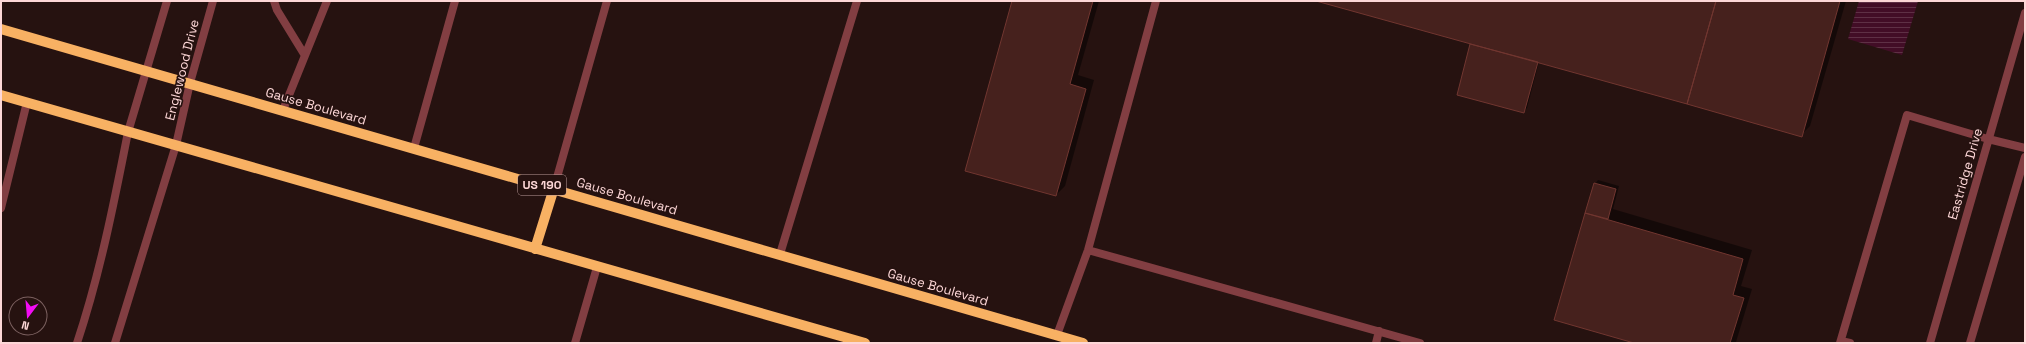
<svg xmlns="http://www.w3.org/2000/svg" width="2026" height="344" font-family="'Space Grotesk',sans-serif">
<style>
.water{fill:url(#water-rules)}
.shadow{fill:#0007}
.building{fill:#46211d;stroke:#713630}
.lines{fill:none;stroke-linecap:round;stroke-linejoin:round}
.lane{stroke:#823e42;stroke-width:8}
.street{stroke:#823e42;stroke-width:8}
.primary{stroke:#f8b163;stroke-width:10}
.labels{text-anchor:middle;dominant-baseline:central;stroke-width:3.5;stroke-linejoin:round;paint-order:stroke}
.shield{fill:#261210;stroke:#bc9c9b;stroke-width:1}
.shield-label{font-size:12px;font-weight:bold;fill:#fdd7d7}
.street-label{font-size:13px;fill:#fdd7d7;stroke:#261210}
</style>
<defs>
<pattern id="water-rules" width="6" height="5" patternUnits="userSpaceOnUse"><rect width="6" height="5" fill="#420d26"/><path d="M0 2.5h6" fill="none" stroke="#5e3045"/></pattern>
</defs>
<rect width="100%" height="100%" fill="#261210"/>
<path class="water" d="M1859,1h59l-16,54 -54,-16z"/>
<path class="shadow" d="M1013,1h86l-21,74 16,5 -29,106 -9,9z
M1320,1h526l-36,125 -9,9 -262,-73 -12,46 -3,4 -66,-18 14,-51z
M1598,180l21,6 -6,23 139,41 -11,36 11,3 -16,53 4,1h-103l-82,-24 40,-135z"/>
<path class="building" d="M1012,1h81l-23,83 16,5 -30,107 -91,-25z
M1316,1h400l-29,103z
M1716,1h124l-38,136 -115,-33z
M1470,44l68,18 -14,51 -67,-18z
M1594,183l22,6 -8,30 -23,-6z
M1585,213l158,46 -10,36 11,3 -14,45h-96l-80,-23z"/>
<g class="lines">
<path class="lane" d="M274,1l3,9 27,44
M283,110l44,-109
M414,148l41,-147
M554,188l53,-187
M1,208l26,-106
M1088,250l332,93
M780,254l77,-253
M1057,335l31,-85 68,-249
M1841,341l9,2
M77,343c23,-69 37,-140 51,-211
M115,343l61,-198
M575,343l22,-76
M1376,343l3,-12
M1840,343l67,-228 81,24"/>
<path class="street" d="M128,132l39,-131
M1988,139l37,9
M176,145l14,-62 23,-82
M1930,343l95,-330
M1970,343l55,-186"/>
<path class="primary" d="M1,29l1082,314
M1,95l864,248
M535,249l19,-61"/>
</g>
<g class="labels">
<rect class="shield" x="518" y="175" width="48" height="20" rx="3"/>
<g class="shield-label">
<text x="542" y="185">US 190</text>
</g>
<g class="street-label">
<text transform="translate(182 70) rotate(-76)">Englewood Drive</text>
<text transform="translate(316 106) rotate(16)">Gause Boulevard</text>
<text transform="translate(1965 174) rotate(-74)">Eastridge Drive</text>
<text transform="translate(627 196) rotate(16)">Gause Boulevard</text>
<text transform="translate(938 287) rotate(16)">Gause Boulevard</text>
</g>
</g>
<rect width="2026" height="344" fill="none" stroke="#fdd7d7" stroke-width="4"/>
<g transform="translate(28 316) rotate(196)"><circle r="19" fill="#261210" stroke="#7c6160"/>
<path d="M0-3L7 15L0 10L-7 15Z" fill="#f30cf4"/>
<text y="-6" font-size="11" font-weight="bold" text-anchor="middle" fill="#fdd7d7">N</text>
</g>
</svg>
